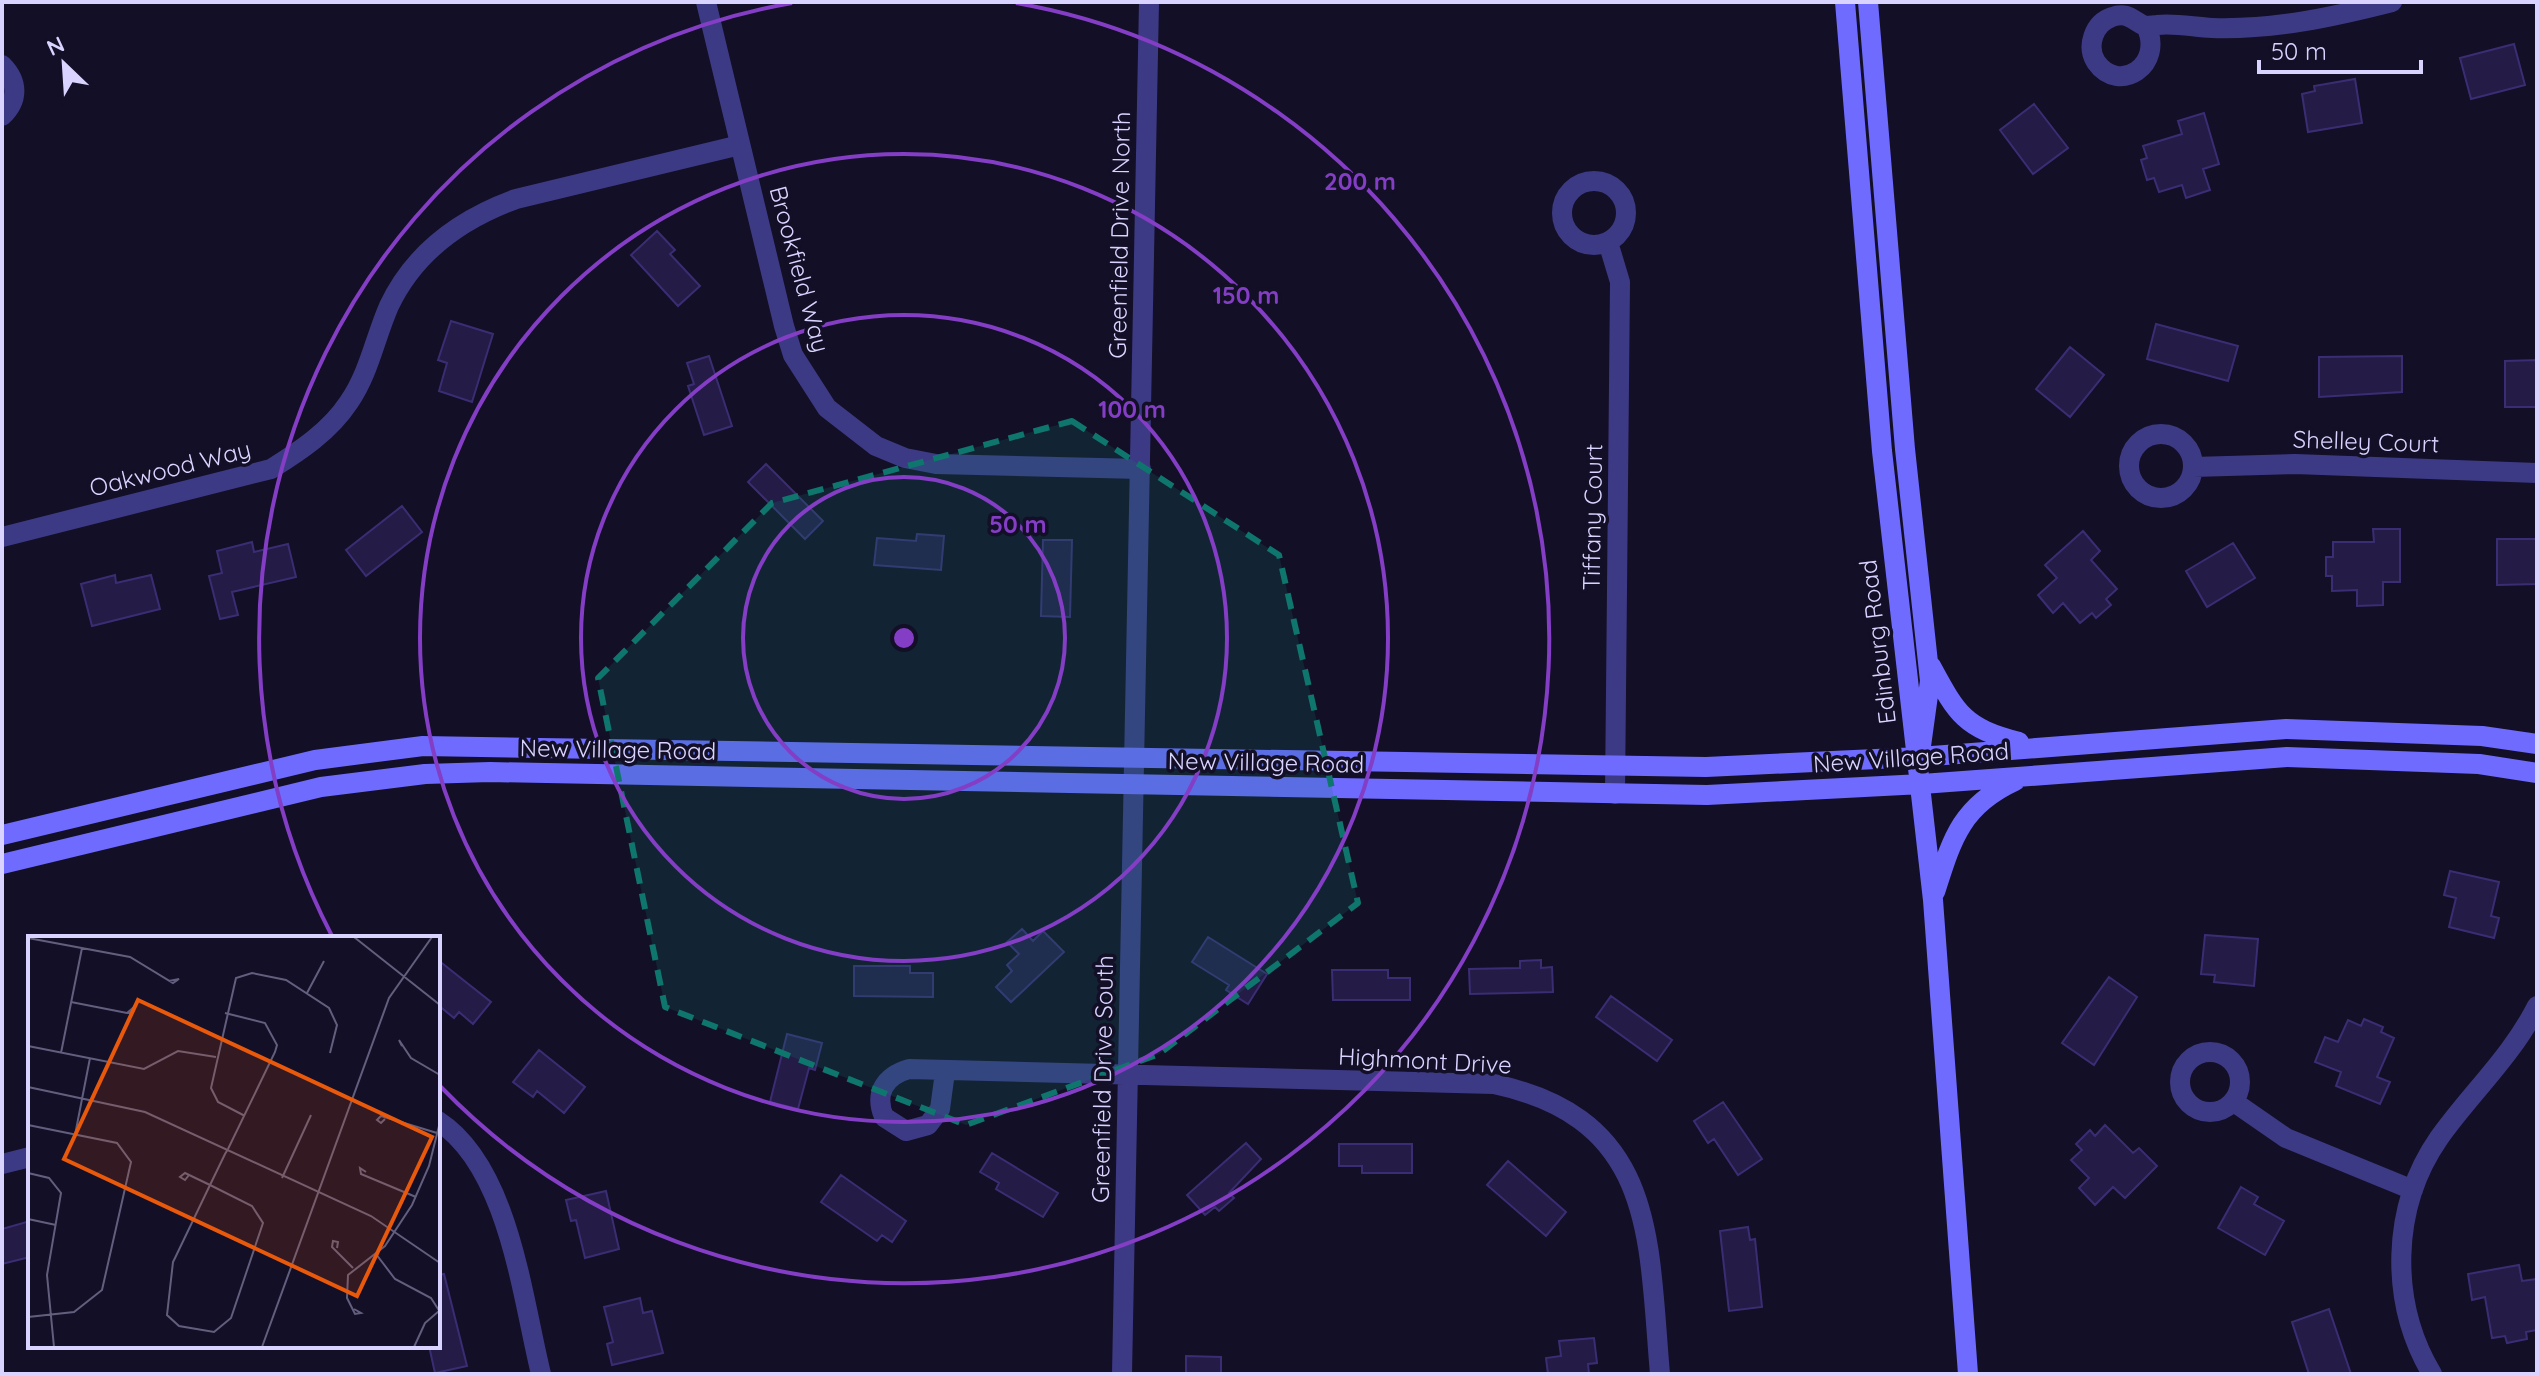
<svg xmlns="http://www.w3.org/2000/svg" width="2539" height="1376" font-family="Quicksand,sans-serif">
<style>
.building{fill:#241b47;stroke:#3b2d73;stroke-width:2}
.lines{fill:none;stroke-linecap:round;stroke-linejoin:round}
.minor{stroke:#3d3a85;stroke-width:20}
.secondary{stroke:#6f6bff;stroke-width:20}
.marked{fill:#0f766e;fill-opacity:0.2;stroke:#0f766e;stroke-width:6;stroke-dasharray:16 10;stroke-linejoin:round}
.ring{fill:none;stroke:#843dc5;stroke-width:4}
.labels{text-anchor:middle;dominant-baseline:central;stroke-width:7;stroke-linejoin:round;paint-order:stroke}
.street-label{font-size:24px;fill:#d9d4ff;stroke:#130f26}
.inset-road{fill:none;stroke:#625e7d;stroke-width:2}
.view{fill:#e8590c;fill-opacity:0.15;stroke:#e8590c;stroke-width:4}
.inset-edge{fill:none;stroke:#d9d4ff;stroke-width:4}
.centre{fill:#843dc5;stroke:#130f26;stroke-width:4}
.ring-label{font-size:24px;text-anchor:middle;font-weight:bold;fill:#843dc5;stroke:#130f26;stroke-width:7;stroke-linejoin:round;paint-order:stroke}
</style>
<rect width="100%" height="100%" fill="#130f26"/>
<path class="building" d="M2514,44l11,41 -54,14 -11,-41z
M2355,79l7,44 -54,9 -6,-38 13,-3 -1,-5z
M2034,104l34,44 -35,26 -33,-44z
M2204,113l15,51 -16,5 7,21 -24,8 -4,-13 -23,7 -5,-14 -7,2 -6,-20 6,-2 -4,-12 39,-12 -4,-13z
M657,231l18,19 -5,4 30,32 -22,20 -47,-51z
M451,321l42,13 -21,68 -33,-11 8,-28 -9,-3z
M2156,324l82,22 -10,35 -81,-22z
M2070,347l34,28 -34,42 -34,-28z
M709,356l23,70 -28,9 -16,-49 6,-2 -7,-21z
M2402,356v36l-83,5v-40z
M2537,360v47h-32v-46z
M766,464l57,57 -18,18 -57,-57z
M402,506l20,26 -56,44 -20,-26z
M2373,529h27v53h-17v23l-26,1v-16l-25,1v-15h-6v-19h7v-15h41z
M2083,531l17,20 -9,9 26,29 -11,10 5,6 -15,13 -4,-5 -12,10 -17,-20 -10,10 -15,-18 19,-17 -12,-13z
M917,534l27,2 -3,34 -67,-5 3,-27 39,3z
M2497,539h40v45l-40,1z
M1043,540h29l-2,77 -29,-1z
M252,542l2,10 34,-8 8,33 -64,15 6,23 -18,4 -11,-43 13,-3 -5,-22z
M2233,543l22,35 -48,29 -21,-36z
M115,575l1,8 35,-8 9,34 -68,17 -11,-42z
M2450,871l49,11 -8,34 8,2 -5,20 -45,-11 7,-29 -12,-3z
M1022,929l11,12 10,-10 21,21 -53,50 -15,-15 16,-16 -5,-6 12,-11 -12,-12z
M2205,935l53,4 -4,47 -40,-4 1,-7 -14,-1z
M1208,937l59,37 -19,30 -22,-14 3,-5 -37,-23z
M438,960l53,42 -18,22 -14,-12 -5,6 -16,-13z
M1541,960v8l11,-1 1,25 -83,2 -1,-25 51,-1v-7z
M854,966h56v7h23v24l-79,-1z
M1332,970h56v8h22v22h-77z
M2109,977l28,20 -43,68 -32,-22z
M1611,996l61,44 -15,21 -61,-44z
M2364,1019l19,8 -2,5 13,6 -17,39 13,5 -10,22 -44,-18 5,-14 -26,-10 10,-25 13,5 10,-22 13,6z
M787,1034l35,9 -7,27 -6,-2 -11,41 -28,-7z
M539,1050l46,37 -21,26 -27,-22 -4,6 -20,-15z
M1723,1102l39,57 -24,16 -24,-36 -6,4 -14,-22z
M2105,1125l28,28 6,-5 18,18 -32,32 -12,-11 -18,18 -16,-17 10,-10 -18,-18 11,-10 -6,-6 14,-14 5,6z
M1246,1143l15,16 -32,34 5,5 -15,13 -4,-4 -10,8 -18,-20z
M1339,1144h73v29h-50v-7h-23z
M992,1153l66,40 -15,24 -47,-28 3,-6 -19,-11z
M1508,1161l58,51 -20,24 -59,-51z
M841,1175l65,46 -14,21 -10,-7 -5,6 -56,-39z
M2241,1187l17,10 -4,7 30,17 -19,34 -47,-27z
M606,1191l13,58 -34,9 -9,-38 -5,1 -5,-21z
M30,1221v36l-28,7v-35z
M1748,1227l2,13 5,-1 7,68 -33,4 -9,-80z
M2519,1265l3,16 15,-2v51l-11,2 1,7 -20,4 -2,-7 -13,2 -7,-41 -13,3 -4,-26z
M444,1274l23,92 -32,7 -6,-27h9v-71z
M640,1298l3,15 9,-2 11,42 -51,12 -5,-21 6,-2 -9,-35z
M2329,1309l22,65h-42l-17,-52z
M1594,1338l3,25 -9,1 1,10h-41l-2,-16 15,-2 -2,-15z
M1186,1356l35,1v17h-35z"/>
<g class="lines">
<path class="minor" d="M706,2l78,324 9,29 34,53 49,38 29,12 31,6 205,5
M2146,26c19,39 -27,69 -50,36 -10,-16 -2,-39 16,-45 16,-6 21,4 33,9 1,0 10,-1 12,-1 18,-2 36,2 55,3 62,2 121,-11 180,-26
M2,65c16,16 17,35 0,51
M1562 213a32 32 0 1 1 64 0a32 32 0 1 1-64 0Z
M1608,242l12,40 -5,512
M2129 466a32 32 0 1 1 64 0a32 32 0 1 1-64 0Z
M2193,467l102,-3 242,9
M2,537l269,-68c29,-18 59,-38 78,-67 20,-29 26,-64 40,-96 26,-55 72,-87 127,-107l224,-54
M2180 1082a30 30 0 1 1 60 0a30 30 0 1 1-60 0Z
M945,1072l-5,37 -12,16 -22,6 -22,-14c-10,-24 1,-41 25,-48l585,15c163,35 154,154 166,290
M2234,1102l52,36 127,52
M438,1121c71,46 84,176 103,253
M2,1164l28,-7
M1122,1374l27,-1372
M2432,1374c-43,-72 -41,-167 7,-236 32,-45 73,-82 98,-132"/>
<path class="secondary" d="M1845,2l37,449 51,449 35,474
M1868,2l37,447 25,232 -9,65
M1931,666c26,48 33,62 88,76
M2,835l313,-75 108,-14 1283,21 213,-10 367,-28 196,7 55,8
M2,864l319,-77 104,-13 65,-2 1217,23 215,-11 365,-27 192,7 58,9
M1935,892c17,-53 26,-86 80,-111"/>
</g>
<path class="marked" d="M1072,421l207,134 79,348 -199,151 -193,71 -301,-118 -67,-329 174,-175z"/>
<g class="ring">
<circle cx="904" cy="638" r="161"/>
<circle cx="904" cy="638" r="323"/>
<circle cx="904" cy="638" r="484"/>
<path d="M332 936A645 645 0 0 1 792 3M1016 3A645 645 0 1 1 440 1086"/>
</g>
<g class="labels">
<g class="street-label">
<text transform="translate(1119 235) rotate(-89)">Greenfield Drive North</text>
<text transform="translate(800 269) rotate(75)">Brookfield Way</text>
<text transform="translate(2366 441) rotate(2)">Shelley Court</text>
<text transform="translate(170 468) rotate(-14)">Oakwood Way</text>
<text transform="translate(1592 517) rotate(-89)">Tiffany Court</text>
<text transform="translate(1877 642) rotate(-97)">Edinburg Road</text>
<text transform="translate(618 749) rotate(1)">New Village Road</text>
<text transform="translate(1911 757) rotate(-4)">New Village Road</text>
<text transform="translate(1266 762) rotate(1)">New Village Road</text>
<text transform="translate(1425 1060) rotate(3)">Highmont Drive</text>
<text transform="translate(1102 1079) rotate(-89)">Greenfield Drive South</text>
</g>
</g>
<g transform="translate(28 936)">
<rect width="412" height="412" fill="#130f26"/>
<path class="inset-road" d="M326,1l86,68M0,2l102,19 43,26 6,-4 -10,2M279,57l17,-32M43,66l56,11h4l3,-6 -7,6M0,110l116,23 34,-18 38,6M374,110l-3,-6 12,18 29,17M33,117l21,-105M0,151l117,25 226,104 69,47M217,180l-27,-14 -7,-14 25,-110 16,-5 34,7 43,28 8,17 -7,28M357,183l-4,4 -4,-3 4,-4 56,17M0,189l89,18 14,19 -29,128 -28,22 -46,5M47,199l15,-77M338,236l-6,-4 1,6 55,23M0,237l21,5 12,15 -14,82 7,72M161,239l-4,5 -5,-3 5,-4 25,12 42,21 11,17 -32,95 -17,14 -35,-6 -12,-11 6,-53 2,-4 35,-73 15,-31 3,-5 47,-97 2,-7 -12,-22 -40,-10M254,242l29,-63M0,283l28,6M309,312l1,-6 -5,-1 -1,6 21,21M348,318l19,25 36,19 9,14M326,373l7,4 -6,1 -8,-16 1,-23 37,-29 27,-41 17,-39 11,-44M234,411l127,-349 43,-61M386,411l11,-24 14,-12"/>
<path class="view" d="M110,64l294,137 -75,159 -293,-137z"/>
<rect width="412" height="412" class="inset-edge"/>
</g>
<circle cx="904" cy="638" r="12" class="centre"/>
<g class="ring-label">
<text x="1360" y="190">200 m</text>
<text x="1246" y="304">150 m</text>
<text x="1132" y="418">100 m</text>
<text x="1018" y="533">50 m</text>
</g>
<rect width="2539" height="1376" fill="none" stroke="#d9d4ff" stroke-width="8"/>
<g transform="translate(64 64) rotate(335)" stroke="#130f26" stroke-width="6" paint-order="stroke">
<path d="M0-6L14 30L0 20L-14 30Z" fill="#d9d4ff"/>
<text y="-12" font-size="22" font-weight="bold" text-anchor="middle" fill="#d9d4ff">N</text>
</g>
<path d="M2259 60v12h162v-12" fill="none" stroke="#d9d4ff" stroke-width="4"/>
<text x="2271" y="60" font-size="24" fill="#d9d4ff" stroke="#130f26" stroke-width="6" paint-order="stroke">50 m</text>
</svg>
